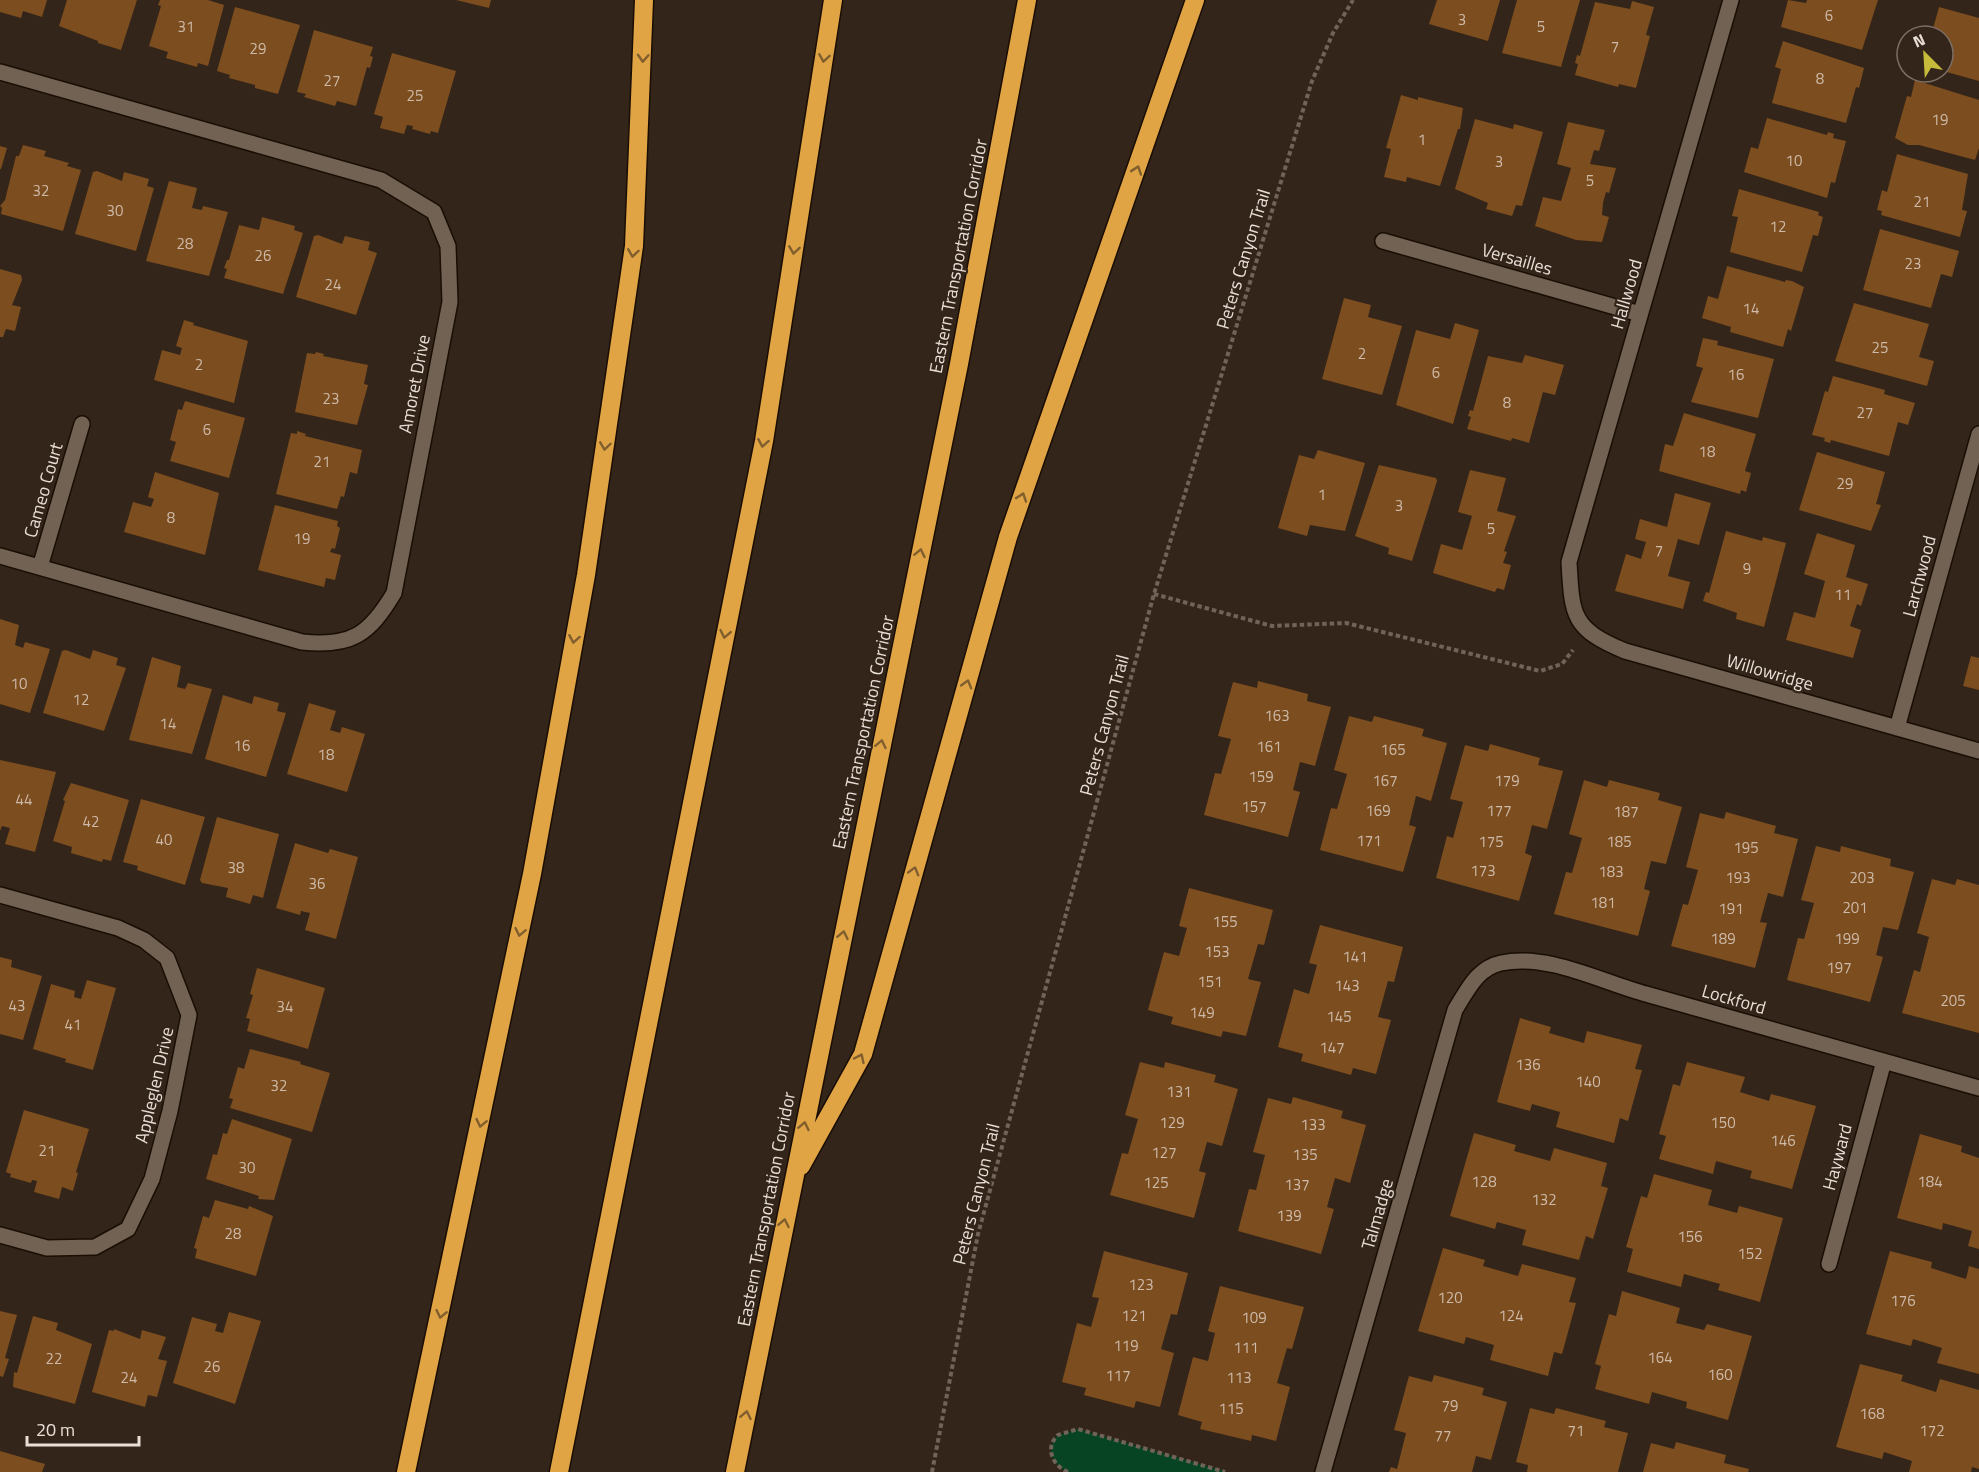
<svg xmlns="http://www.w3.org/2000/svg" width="1979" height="1472" font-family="'Titillium Web',sans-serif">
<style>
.green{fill:#064423}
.building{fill:#7c4d1f}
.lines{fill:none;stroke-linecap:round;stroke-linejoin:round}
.minor-casing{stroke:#1a0e04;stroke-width:18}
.motorway-casing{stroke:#1a0e04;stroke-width:21}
.path{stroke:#706358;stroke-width:4;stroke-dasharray:4.5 3;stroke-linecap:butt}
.minor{stroke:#726254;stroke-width:15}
.motorway{stroke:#e0a445;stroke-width:18}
.oneway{stroke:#815e2d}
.labels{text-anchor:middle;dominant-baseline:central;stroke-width:4.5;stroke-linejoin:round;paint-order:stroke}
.number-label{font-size:15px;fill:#cebaa9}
.street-label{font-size:18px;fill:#e9dfd7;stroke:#332519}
</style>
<rect width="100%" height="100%" fill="#332519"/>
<path class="green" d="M1078,1429l143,41 4,2h-157c-15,-6 -24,-24 -10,-37z"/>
<path class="building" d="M0,0h47l-5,17 -19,-6 -2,7 -21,-6z
M67,0h70l-16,50 -23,-7v-2l-39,-15z
M160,0h48l16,5 -16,61 -10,-3 -1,4 -31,-9 2,-6 -19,-6 12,-40 -3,-1z
M456,0h35l-2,8z
M1437,0h63l-12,41 -59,-17z
M1517,0h63l-19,67 -59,-14z
M1788,0l18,3 1,-3h71l-16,50 -81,-23z
M1632,1l22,6 -8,28 4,1 -14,52 -17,-4 -1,3 -43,-12 3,-11 -3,-1 2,-8 3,1 15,-54 35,7z
M235,7l65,18 -22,69 -23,-6v-3l-26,-7 1,-3 -13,-4z
M1939,7l40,11v63l-36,-10v-35h-12z
M314,30l59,17 -3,9 3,1 -3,11 -3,-1 -11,39 -19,-5 -2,5 -31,-9 2,-3 -9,-2z
M1783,41l81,27 -5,20 -3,-1 -10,36 -74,-20 9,-34 -6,-2z
M392,53l64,18 -18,62 -7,-2 -1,3 -18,-5 1,-3 -6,-1 -3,9 -24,-6 3,-11 -9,-3z
M1915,80l64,20v48l-4,12 -56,-15h-11l-13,-7 12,-42 4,1z
M1401,95l17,5v-3l45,11 -3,21h-2l-18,57 -33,-9 -1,5 -22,-5 7,-28 -5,-1z
M1767,118l60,17 1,-3 6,2 -1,4 13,3 -11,42 -4,-1 -4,16 -83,-26 7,-25 7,2z
M1475,119l38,10 1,-5 29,8 -21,74 -6,-1 -4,11 -26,-7 2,-6 -33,-14z
M1568,122l37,8 -6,21 -5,-1 -4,14 26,4 -7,25 -3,-1 -3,11 -1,12 7,2 -7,25 -26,-2 -41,-14 8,-29 18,4 10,-33 -14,-4z
M23,145l23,6 -2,5 25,7 -2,3 14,4 -18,61 -62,-17 1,-6 -2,-2 5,-6 11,-44h3z
M0,146l7,2 -6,21h-1z
M1897,154l71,20 -6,36 5,1 -7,26 -79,-22 1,-4 -5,-1 5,-20 5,2z
M97,171l25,10 2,-9 25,7 -2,7 7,2 -18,63 -61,-17 18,-62z
M169,181l28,7 -5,20 10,2 1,-4 25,6 -19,64 -63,-15z
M1739,189l80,23 -1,3 5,2 -5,19 -5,-1 -11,37 -72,-20 8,-35 -6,-1z
M262,217l33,9 -1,4 9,3 -20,61 -59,-16 3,-9 -3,-1 3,-8h2l10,-35 20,5z
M1880,229l79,22 -7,26 -11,-3 -10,34 -68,-18z
M318,235l24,9 3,-8 25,6 -2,8 9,3 -21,62 -60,-18 18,-61z
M1727,266l58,16 1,-2 6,1 12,6 -13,44 -3,-2 -5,18 -53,-15 1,-5 -29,-9 6,-22 10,3z
M0,269l21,6 1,5 -10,25 9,2 -6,24 -9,-2 -3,8h-3z
M1344,298l27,7 -3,12 34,9 -20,69 -60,-16z
M1854,303l75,21 -10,33 15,4 -7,25 -92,-25z
M184,320l10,3 -1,2 55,16 -14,62 -80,-23 8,-30 18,5 2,-7 -6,-2z
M1455,323l24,7 -26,94 -57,-19 20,-75 34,9z
M1703,338l15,3 -1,4 57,14 -16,59 -67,-16 12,-34 -7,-2z
M316,352l8,2 -1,2 45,9 -4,19 4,1 -11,40 -62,-13 12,-59 8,1z
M1525,355l39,10 -9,30 -12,-3 -14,51 -17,-5 -1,3 -44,-12 4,-12 -3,-1 2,-6 3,1 15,-55 34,7z
M1833,376l52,14 -1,4 31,9 -7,22 -10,-3 -9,34 -58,-16 -1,3 -6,-2 1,-3 -13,-3 13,-44 3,1z
M185,401l60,17 -16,60 -59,-17 6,-19 -6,-2 8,-31 4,1z
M1684,413l72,21 -11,37 6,2 -5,19 -5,-2 -1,4 -81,-23 6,-27 8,2z
M297,431l9,3 -1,2 57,14 -5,24 -7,-2 -6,25 -3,-1 -4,13 -61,-15 15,-61 6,1z
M1318,450l47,13 -20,68 -35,-6 -3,11 -29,-8 21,-73 15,4z
M1817,452l68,20 -9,32 5,1 -10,26 -72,-21z
M1379,465l57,13 1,3 -25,80 -24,-7 1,-6 -34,-12z
M1470,470l36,8 -9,33 19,5 -12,35 3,1 -4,11 8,2 -7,25 -7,-2 -2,4 -62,-19 8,-29 21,6 10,-34 -14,-4z
M155,472l64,21 -14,62 -81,-23 9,-30 18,5 3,-8 -6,-2z
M1675,493l36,10 -12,42 -21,-6 -10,37 22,6 -7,27 -68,-18 11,-37 15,5 5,-17 -11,-3 5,-20 27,8z
M275,505l63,16 -1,5 3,2 -5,21 -3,-1 -2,4 11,3 -6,25 -9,-2 -2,9 -66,-17z
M1726,531l36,10 1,-4 23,6 -22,84 -28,-8 1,-6 -34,-12 3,-9 3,1z
M1817,533l38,12 -9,32 22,7 -7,22 -4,-2 -7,22 11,4 -8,28 -67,-18 8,-28 21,6 10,-37 -21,-7z
M0,619l19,6 -4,20 8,3 2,-6 25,7 -20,64 -30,-9z
M66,650l24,9 3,-9 25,8 -2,7 10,3 -22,63 -61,-18 19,-62z
M1971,656l8,2v32l-16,-4z
M152,657l29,9 -4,21 8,2 3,-6 24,6 -20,65 -63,-14z
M1258,681l50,13 -1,7 24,6 -16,59 -15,-4 -7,28 7,2 -12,45 -84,-22 11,-42 6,1 10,-35 -13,-3 15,-54 24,6z
M223,695l29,9 2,-8 25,7 -2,8 9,2 -20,64 -61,-18z
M309,703l27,8 -6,19 10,3 2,-6 23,7 -18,58 -60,-18z
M1349,716l23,6 2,-6 50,13 -2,7 25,7 -16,58 -15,-5 -7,29 7,2 -13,45 -83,-22 11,-42 6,1 10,-35 -13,-4z
M1490,744l50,14 -2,7 25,6 -16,58 -15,-4 -7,28 7,3 -13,45 -83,-23 11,-42 6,2 10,-36 -13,-3 15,-54 23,6z
M0,760l56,12 -21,80 -30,-8 5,-16 -8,-2 -2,5z
M1584,780l23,7 2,-7 51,13 -2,7 24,7 -16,57 -15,-3 -7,28 6,2 -12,45 -84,-22 12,-42 6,1 10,-35 -13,-4z
M71,783l58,17 -18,61 -8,-2 -1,3 -31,-9 1,-6 -19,-6 12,-40 -2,-1z
M141,799l64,18 -20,68 -48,-15 1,-4 -15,-4z
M1726,812l50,14 -2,7 24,6 -15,58 -15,-4 -8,29 7,1 -12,45 -84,-22 12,-42 5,1 10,-35 -12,-3 14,-54 24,6z
M217,817l62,17 -16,64 -10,-3 -3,9 -24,-7 2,-9 -26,-5 -2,-3z
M295,843l33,10 2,-4 28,8 -22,82 -31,-9 5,-17 -9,-2 -1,4 -24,-7z
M1816,846l24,6 1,-6 50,13 -1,7 24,6 -16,58 -15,-3 -7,28 7,2 -13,45 -83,-22 11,-42 6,1 10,-36 -13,-3z
M1932,879l23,6 2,-6 22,6v148l-77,-20 12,-43 6,2 9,-35 -12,-4z
M1189,888l84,22 -9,35 -6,-1 -10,35 13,3 -15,54 -23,-5 -2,6 -50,-13 2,-7 -25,-7 16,-58 15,4 8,-28 -8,-2z
M1320,925l83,22 -9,35 -6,-1 -10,36 13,3 -15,54 -23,-6 -2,7 -50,-14 2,-7 -25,-7 16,-58 15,5 8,-29 -8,-2z
M0,957l12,3 -1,7 31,9 -19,64 -23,-6z
M257,968l68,20 -17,61 -61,-18 3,-12 -4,-1 7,-23 -3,-1z
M87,980l29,8 -23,82 -28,-8 1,-3 -33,-10 18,-65 24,7 -1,6 7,2z
M1520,1018l31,9 -2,6 35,10 3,-12 55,14 -7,24 7,1 -14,51 -8,-3 -6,25 -58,-16 4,-15 -28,-8 -2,7 -33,-9z
M250,1049l51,13 -1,2 30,9 -18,59 -82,-24 3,-9 -4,-1 9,-31 6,2z
M1140,1062l24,6 1,-6 51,13 -2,7 24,7 -16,57 -15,-4 -8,29 7,2 -12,45 -84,-23 12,-42 6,1 10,-35 -13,-4z
M1687,1062l58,15 -5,15 29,9 2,-7 45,12 -24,83 -42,-11 2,-7 -36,-10 -3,13 -54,-15 7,-23 -7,-2 14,-50 7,2z
M1293,1097l50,14 -2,7 25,7 -16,58 -15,-5 -8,29 7,2 -13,45 -83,-23 11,-42 7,1 9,-35 -12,-3 15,-54 23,6z
M24,1110l65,19 -13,43 2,1 -5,18 -11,-4 -3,12 -25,-7 3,-11 -5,-1 -1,3 -21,-6 1,-3 -5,-2z
M232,1119l60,20 -18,61 -16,-1 1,-3 -53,-17 7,-25 4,1 6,-22 4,1z
M1474,1133l42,12 -2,6 36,10 4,-13 53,15 -6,23 7,2 -15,51 -7,-3 -7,24 -57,-15 4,-15 -29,-8 -2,7 -45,-13z
M1920,1134l42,12 -1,6 18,6v91l-11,-3 4,-15 -29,-8 -1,7 -45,-12z
M1654,1174l58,16 -4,15 29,8 2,-7 44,12 -23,84 -42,-12 2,-6 -36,-10 -3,13 -54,-15 6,-23 -7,-2 15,-51 6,2z
M215,1200l33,9 1,-3 24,10 -17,60 -61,-18 2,-9 -3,-1 9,-32 6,2z
M1443,1248l42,12 -2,6 35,10 4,-12 54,14 -7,24 7,1 -14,51 -8,-2 -6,24 -58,-16 4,-15 -28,-8 -2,7 -46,-13z
M1104,1251l84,22 -11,42 -6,-1 -10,35 13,4 -14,54 -24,-6 -2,7 -50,-13 2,-7 -24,-6 15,-59 14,4 8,-29 -7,-1z
M1890,1251l42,11 -1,6 35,11 3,-13 10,3v105l-42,-11 5,-15 -29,-9 -2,7 -45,-12z
M1220,1286l84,21 -12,42 -5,-1 -10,35 13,4 -14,54 -24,-6 -1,6 -51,-12 2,-7 -24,-7 15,-58 15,4 7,-28 -7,-2z
M1622,1291l58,17 -4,15 28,7 3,-6 45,12 -24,84 -42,-12 1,-6 -35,-10 -3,12 -54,-15 6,-23 -6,-2 14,-50 7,2z
M0,1311l17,4 -12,43 4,1 -6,18 -3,-1z
M229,1312l32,9 -26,83 -62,-21 19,-66 25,7 -2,7 8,2z
M33,1316l25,7 -2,7 36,14 -17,60 -62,-17 1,-15 3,1z
M114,1329l26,10 2,-9 24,7 -8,22 9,2 -10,36 -9,-2 -3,12 -53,-15 17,-62 5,1z
M1860,1364l43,11 -2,6 35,11 4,-13 39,11v79l-7,-2 -1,5h-62l3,-11 -28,-9 -2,7 -46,-12z
M1434,1375l50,13 -2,7 25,7 -16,58 -15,-4 -4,16h-83l2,-5 6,2 9,-36 -12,-3 15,-54 23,6z
M1530,1408l24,6 2,-6 50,13 -2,6 24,6 -10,39h-91l1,-7 -12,-3z
M1676,1442l50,13 -2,8 25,6 -1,3h-105l8,-29 23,6z
M0,1451l45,13 -3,8h-42z"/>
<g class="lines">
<defs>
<path id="minor" d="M1731,0l-162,562c3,54 3,67 56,89l354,100
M0,72l381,108 53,32 14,34 2,56 -56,291c-25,42 -43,54 -92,49l-302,-86
M1383,241l257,73
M40,567l42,-143
M1897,728l82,-294
M0,895l118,33 26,12 23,18 22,57 -19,96 -18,68 -24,50 -33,18 -48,1 -47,-13
M1829,1264l55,-203
M1323,1472l132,-462c12,-19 22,-42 46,-47 47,-10 100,19 145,31 111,31 222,62 333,94"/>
<path id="motorway" d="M801,1166l62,-112 145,-517 187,-537
M406,1472l126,-598 54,-299 48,-329 10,-246
M559,1472l205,-1031 69,-441
M735,1472l224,-1108 68,-364"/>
</defs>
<use href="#minor" class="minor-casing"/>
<use href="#motorway" class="motorway-casing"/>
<path class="path" d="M1154,594l118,32 74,-3 194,48 22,-7 11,-14
M932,1472l46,-238 176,-640 158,-513 21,-48 20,-33
M1068,1472c-15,-6 -24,-24 -10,-37l20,-6 147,43"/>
<use href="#minor" class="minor"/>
<use href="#motorway" class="motorway"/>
</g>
<defs><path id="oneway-chevron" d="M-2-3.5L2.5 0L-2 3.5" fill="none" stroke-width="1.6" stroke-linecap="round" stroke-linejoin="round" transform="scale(1.5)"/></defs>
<g class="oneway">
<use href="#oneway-chevron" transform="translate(643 58) rotate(93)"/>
<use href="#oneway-chevron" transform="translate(824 58) rotate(99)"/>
<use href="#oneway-chevron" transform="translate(1137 170) rotate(-71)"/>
<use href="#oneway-chevron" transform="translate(794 250) rotate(99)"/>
<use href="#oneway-chevron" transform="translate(633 253) rotate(98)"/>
<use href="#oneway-chevron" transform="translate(763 443) rotate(100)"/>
<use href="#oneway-chevron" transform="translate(605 446) rotate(98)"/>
<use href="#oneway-chevron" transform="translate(1022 497) rotate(-71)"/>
<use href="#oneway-chevron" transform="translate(920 553) rotate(-78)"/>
<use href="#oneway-chevron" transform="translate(725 634) rotate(101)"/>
<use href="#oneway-chevron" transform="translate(574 639) rotate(100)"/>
<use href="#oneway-chevron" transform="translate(967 684) rotate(-74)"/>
<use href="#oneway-chevron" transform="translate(881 744) rotate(-78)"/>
<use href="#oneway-chevron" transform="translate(914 871) rotate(-74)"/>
<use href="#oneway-chevron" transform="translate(520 932) rotate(102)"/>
<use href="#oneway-chevron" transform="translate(843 935) rotate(-78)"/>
<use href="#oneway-chevron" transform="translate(860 1058) rotate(-65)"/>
<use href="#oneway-chevron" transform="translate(481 1123) rotate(102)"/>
<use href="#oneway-chevron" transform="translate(804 1126) rotate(-78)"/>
<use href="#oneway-chevron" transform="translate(784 1223) rotate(-79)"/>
<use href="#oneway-chevron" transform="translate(441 1314) rotate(102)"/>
<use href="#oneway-chevron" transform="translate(746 1415) rotate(-79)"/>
</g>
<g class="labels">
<g class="number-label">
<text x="1829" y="15">6</text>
<text x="1462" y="19">3</text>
<text x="186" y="26">31</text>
<text x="1541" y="26">5</text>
<text x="1615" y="46">7</text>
<text x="258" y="48">29</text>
<text x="1820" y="78">8</text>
<text x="332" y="80">27</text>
<text x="415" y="95">25</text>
<text x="1940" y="119">19</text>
<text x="1422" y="139">1</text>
<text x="1794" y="160">10</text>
<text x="1499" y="161">3</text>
<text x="1590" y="180">5</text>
<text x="41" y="190">32</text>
<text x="1922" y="201">21</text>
<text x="115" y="210">30</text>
<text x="1778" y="226">12</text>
<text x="185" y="243">28</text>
<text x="263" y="255">26</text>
<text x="1913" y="263">23</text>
<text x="333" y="284">24</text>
<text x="1751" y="308">14</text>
<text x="1880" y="347">25</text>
<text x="1362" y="353">2</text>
<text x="199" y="364">2</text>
<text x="1436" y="372">6</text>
<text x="1736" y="374">16</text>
<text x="331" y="398">23</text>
<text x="1507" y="402">8</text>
<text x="1865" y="412">27</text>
<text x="207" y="429">6</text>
<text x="1707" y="451">18</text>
<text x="322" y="461">21</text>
<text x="1845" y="483">29</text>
<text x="1322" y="494">1</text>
<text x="1399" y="505">3</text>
<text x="171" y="517">8</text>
<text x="1491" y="528">5</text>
<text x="302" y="538">19</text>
<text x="1659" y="550">7</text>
<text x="1747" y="568">9</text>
<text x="1843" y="594">11</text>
<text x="19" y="683">10</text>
<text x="81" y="699">12</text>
<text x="1277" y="715">163</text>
<text x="168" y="723">14</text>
<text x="242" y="745">16</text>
<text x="1269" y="746">161</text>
<text x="1393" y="749">165</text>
<text x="326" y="754">18</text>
<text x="1261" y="776">159</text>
<text x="1385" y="780">167</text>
<text x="1507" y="780">179</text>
<text x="24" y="799">44</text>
<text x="1254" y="806">157</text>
<text x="1378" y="810">169</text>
<text x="1499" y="810">177</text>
<text x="1626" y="811">187</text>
<text x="91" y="821">42</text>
<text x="164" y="839">40</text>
<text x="1369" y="840">171</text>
<text x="1491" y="841">175</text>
<text x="1619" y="841">185</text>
<text x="1746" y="847">195</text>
<text x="236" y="867">38</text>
<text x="1483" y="870">173</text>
<text x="1611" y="871">183</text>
<text x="1738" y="877">193</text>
<text x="1862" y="877">203</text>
<text x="317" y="883">36</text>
<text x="1603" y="902">181</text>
<text x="1855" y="907">201</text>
<text x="1731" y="908">191</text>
<text x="1225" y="921">155</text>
<text x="1723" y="938">189</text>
<text x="1847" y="938">199</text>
<text x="1217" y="951">153</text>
<text x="1355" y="956">141</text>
<text x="1839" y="967">197</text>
<text x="1210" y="981">151</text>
<text x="1347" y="985">143</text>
<text x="1953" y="1000">205</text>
<text x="17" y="1005">43</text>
<text x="285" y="1006">34</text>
<text x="1202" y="1012">149</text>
<text x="1339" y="1016">145</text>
<text x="73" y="1024">41</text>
<text x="1332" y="1047">147</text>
<text x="1528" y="1064">136</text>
<text x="1588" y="1081">140</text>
<text x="279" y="1085">32</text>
<text x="1179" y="1091">131</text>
<text x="1172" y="1122">129</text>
<text x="1723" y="1122">150</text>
<text x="1313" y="1124">133</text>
<text x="1783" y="1140">146</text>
<text x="47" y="1150">21</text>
<text x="1164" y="1152">127</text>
<text x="1305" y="1154">135</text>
<text x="247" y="1167">30</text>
<text x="1484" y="1181">128</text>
<text x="1930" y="1181">184</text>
<text x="1156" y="1182">125</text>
<text x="1297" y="1184">137</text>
<text x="1544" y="1199">132</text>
<text x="1289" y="1215">139</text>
<text x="233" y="1233">28</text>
<text x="1690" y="1236">156</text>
<text x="1750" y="1253">152</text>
<text x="1141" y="1284">123</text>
<text x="1450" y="1297">120</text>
<text x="1903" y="1300">176</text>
<text x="1134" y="1315">121</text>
<text x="1511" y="1315">124</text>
<text x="1254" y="1317">109</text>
<text x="1126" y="1345">119</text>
<text x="1246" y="1347">111</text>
<text x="1660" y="1357">164</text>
<text x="54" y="1358">22</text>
<text x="212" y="1366">26</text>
<text x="1720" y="1374">160</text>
<text x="1118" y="1375">117</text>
<text x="129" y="1377">24</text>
<text x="1239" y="1377">113</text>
<text x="1450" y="1405">79</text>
<text x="1231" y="1408">115</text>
<text x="1872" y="1413">168</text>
<text x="1576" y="1430">71</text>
<text x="1932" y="1430">172</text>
<text x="1443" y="1435">77</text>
</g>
<g class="street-label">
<text transform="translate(958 256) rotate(-79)">Eastern Transportation Corridor</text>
<text transform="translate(1243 259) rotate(-73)">Peters Canyon Trail</text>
<text transform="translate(1517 259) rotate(16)">Versailles</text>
<text transform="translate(1626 294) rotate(-74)">Hallwood</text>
<text transform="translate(414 384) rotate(-79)">Amoret Drive</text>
<text transform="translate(43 490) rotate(-74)">Cameo Court</text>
<text transform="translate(1919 576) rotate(-75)">Larchwood</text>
<text transform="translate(1770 672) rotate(16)">Willowridge</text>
<text transform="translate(1104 725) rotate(-75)">Peters Canyon Trail</text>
<text transform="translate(863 732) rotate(-78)">Eastern Transportation Corridor</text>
<text transform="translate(1734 999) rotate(16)">Lockford</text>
<text transform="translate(154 1085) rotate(-77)">Appleglen Drive</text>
<text transform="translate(1837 1157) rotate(-75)">Hayward</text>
<text transform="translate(976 1194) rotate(-76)">Peters Canyon Trail</text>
<text transform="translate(766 1209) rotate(-79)">Eastern Transportation Corridor</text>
<text transform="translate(1377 1214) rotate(-74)">Talmadge</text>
</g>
</g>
<g transform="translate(1925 54) rotate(336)"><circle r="28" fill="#332519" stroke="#7c6f65" stroke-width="1.5"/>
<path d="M0-4.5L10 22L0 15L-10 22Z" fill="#c7bb3c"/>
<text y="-9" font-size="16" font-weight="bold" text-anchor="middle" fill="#e9dfd7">N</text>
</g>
<path d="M27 1436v9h112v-9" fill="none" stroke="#e9dfd7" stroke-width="3"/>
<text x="36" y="1436" font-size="18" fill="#e9dfd7" stroke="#332519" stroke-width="4.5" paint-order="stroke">20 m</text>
</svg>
